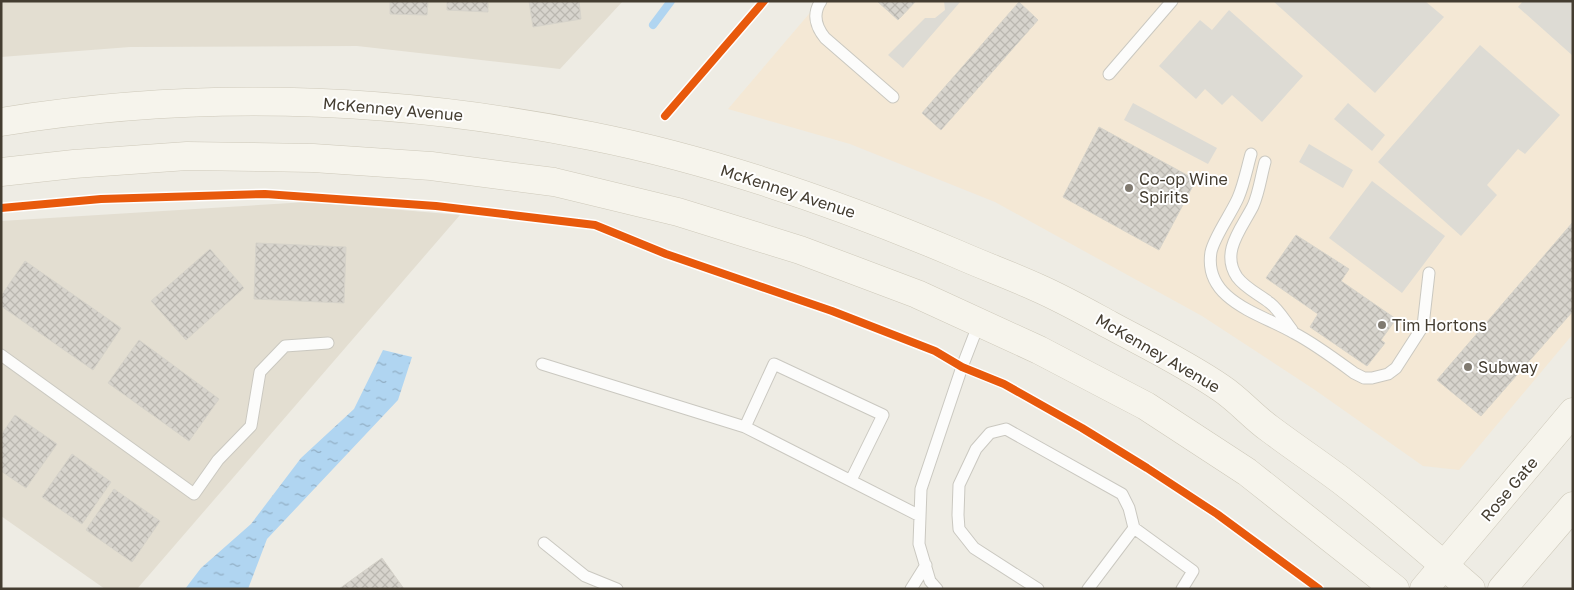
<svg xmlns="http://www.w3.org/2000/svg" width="1574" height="590" font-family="'Golos Text',sans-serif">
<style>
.residential{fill:#e3ded1}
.commercial{fill:#f4e8d5}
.parking{fill:#dddbd4}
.water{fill:url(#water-ripples)}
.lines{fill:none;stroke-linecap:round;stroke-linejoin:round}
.stream{stroke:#b0d5f1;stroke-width:8}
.building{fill:url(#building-cross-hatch);stroke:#d6d3ca}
.lane-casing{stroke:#cac8c0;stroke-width:13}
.secondary-casing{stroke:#cec9ba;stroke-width:29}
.lane{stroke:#fcfcfb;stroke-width:11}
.secondary{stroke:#f6f4ec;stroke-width:28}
.cycleway-casing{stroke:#fff;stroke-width:11}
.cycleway{stroke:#e8590c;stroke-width:8}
.poi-dot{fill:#807a70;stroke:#fff;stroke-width:2}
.labels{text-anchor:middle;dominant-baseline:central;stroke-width:4;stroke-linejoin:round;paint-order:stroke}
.street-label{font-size:16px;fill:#443d31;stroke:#fff}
.poi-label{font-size:16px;fill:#443d31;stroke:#fff;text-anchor:start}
</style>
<defs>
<pattern id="water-ripples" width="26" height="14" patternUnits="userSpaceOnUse" patternTransform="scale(1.25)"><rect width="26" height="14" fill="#b0d5f1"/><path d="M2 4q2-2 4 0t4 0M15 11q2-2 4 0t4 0" fill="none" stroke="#91aec4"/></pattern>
<pattern id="building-cross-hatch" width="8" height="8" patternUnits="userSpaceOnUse" patternTransform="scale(1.25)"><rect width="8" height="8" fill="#d7d4cd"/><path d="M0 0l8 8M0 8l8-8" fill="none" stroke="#bab7b0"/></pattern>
</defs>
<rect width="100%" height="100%" fill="#eeece4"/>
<path class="residential" d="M1,1h622l-63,68 -203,-23 -227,1 -129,10z
M307,202l153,13 -323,374h-32l-104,-73v-295z"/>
<path class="commercial" d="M820,1h753v333l-114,136 -36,-4 -108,-76 -113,-74 -207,-114 -145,-58 -122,-35z"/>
<path class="parking" d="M944,1h17l-58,67 -15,-13 37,-37h10l10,-8z
M1273,1h152l19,16 -69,76z
M1523,1h50v55l-55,-49z
M1229,10l74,66 -41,46 -30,-27 -10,10 -17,-16 -9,10 -37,-33 41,-46 12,10z
M1480,45l80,70 -35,39 -7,-5 -31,36 10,10 -36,41 -83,-74z
M1133,103l84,45 -9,16 -84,-44z
M1348,103l37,32 -13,16 -38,-32z
M1309,144l44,26 -10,18 -44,-26z
M1372,181l73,55 -43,57 -73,-55z"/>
<path class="water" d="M383,350l29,7 -14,43 -131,139 -19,50h-63l16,-21 50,-44 50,-66 53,-49z"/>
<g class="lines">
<path class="stream" d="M653,25l18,-24"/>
</g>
<path class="building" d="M390,1h38l-1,14 -37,-1z
M447,1h41v11l-41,-2z
M529,1h50l2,18 -48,8z
M877,1h39l-18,19z
M1019,2l19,18 -97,110 -19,-17z
M1099,127l97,53 -37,70 -96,-53z
M1573,222v89l-92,105 -44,-36z
M1296,235l53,34 -8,12 55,38 -15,21 4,3 -18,23 -57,-39 8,-13 -52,-36z
M256,243l90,4 -2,56 -90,-4z
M210,249l34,39 -58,52 -35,-39z
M25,261l96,67 -28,42 -92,-64v-10z
M139,340l80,59 -30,42 -81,-58z
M15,415l42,29 -31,44 -25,-17v-36z
M72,454l39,28 -29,42 -40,-27z
M114,489l46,32 -28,41 -46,-32z
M382,558l22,31h-65z"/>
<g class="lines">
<defs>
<path id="lane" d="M821,1c-9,13 -5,26 4,37l68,59
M1109,74l63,-73
M1251,154c-4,14 -7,30 -13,44 -7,16 -24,39 -27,54 -8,49 51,62 83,81 21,11 41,26 60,40l10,5h8l16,-4 8,-6 27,-42 6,-53
M1265,162c-4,14 -6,31 -12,44 -11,22 -33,46 -16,71 8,11 23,18 33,26 9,7 15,18 22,27
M1,355l193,139 24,-34 33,-34 9,-54 25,-26 43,-3
M542,364l203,63 175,89
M745,427l29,-63 109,51 -32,65
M544,543l41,33 32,13
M911,589l15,-24
M937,589l-7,-8 -11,-37 2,-55 41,-122 17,-44
M1038,589l-64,-41 -15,-19 -1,-14 1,-30 17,-36 14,-16 16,-4 116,65 7,14 5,20
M1088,589l46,-61 59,43 -11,18"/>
<path id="secondary" d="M1,122c196,-32 396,-25 590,14 126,25 248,68 366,118 27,12 55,22 81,34 25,11 48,24 72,37 37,20 76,39 111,63 18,12 32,29 49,41 24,18 48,34 72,52 44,34 87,71 129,108
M1,172l73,-8 113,-8 126,2 118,8 123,16 124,30 122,38 117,44 122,56 107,56 101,66 148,117
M1424,589l149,-177
M1502,589l71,-83"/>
</defs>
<use href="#lane" class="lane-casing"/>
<use href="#secondary" class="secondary-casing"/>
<use href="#lane" class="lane"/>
<use href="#secondary" class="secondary"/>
<defs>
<path id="cycleway" d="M665,116l99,-115
M1,208l100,-9 164,-5 171,12 159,19 71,29 166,57 103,40 27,16 42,17 78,44 65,40 70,46 102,75"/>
</defs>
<use href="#cycleway" class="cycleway-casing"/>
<use href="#cycleway" class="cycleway"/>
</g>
<g class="poi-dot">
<circle cx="1129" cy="188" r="5"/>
<circle cx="1382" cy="325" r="5"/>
<circle cx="1468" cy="367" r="5"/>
</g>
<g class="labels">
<g class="street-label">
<text transform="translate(393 109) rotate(5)">McKenney Avenue</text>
<text transform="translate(788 191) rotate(18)">McKenney Avenue</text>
<text transform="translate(1158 353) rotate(30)">McKenney Avenue</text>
<text transform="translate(1509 489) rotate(-50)">Rose Gate</text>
</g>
<g class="poi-label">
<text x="1139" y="179">Co-op Wine<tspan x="1139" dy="18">Spirits</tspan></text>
<text x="1392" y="325">Tim Hortons</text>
<text x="1478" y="367">Subway</text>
</g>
</g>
<rect width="1574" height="590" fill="none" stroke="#443d31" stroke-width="5"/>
</svg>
